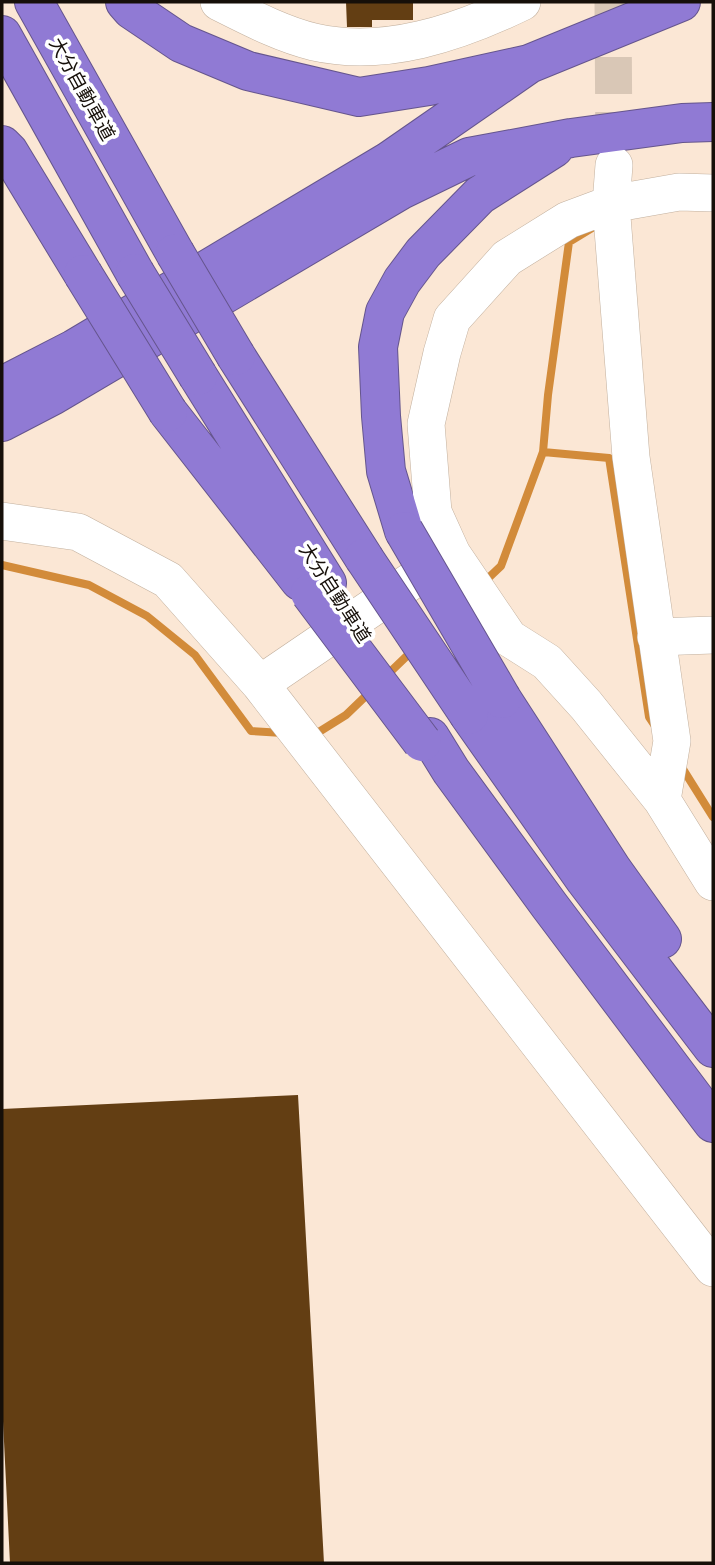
<svg xmlns="http://www.w3.org/2000/svg" width="715" height="1565" font-family="'Fira Sans','Noto Sans JP',sans-serif">
<style>
.lines{fill:none;stroke-linecap:round;stroke-linejoin:round}
.stream{stroke:#d28b3a;stroke-width:8}
.building{fill:#633e13}
.minor-tunnel{stroke:#d9c7b6;stroke-width:37;stroke-dasharray:37 18;stroke-linecap:butt}
.minor-casing{stroke:#c2b09e;stroke-width:38}
.highway-casing{stroke:#65558d;stroke-width:40}
.minor{stroke:#fff;stroke-width:37}
.highway{stroke:#907ad4;stroke-width:38}
.highway-bridge-casing{stroke:#65558d;stroke-width:40;stroke-linecap:butt}
.highway-bridge{stroke:#907ad4;stroke-width:38}
.labels{text-anchor:middle;dominant-baseline:central;stroke-width:7;stroke-linejoin:round;paint-order:stroke}
.street-label{font-size:19px;fill:#160f09;stroke:#fff}
</style>
<rect width="100%" height="100%" fill="#fbe7d5"/>
<g class="lines">
<path class="stream" d="M543,452l66,6 40,259 6,9
M2,565l87,20 58,31 48,39 56,76 32,2
M482,584l19,-18 42,-114 5,-57 21,-153 23,-14
M386,676l26,-25
M314,735l32,-20 26,-25
M681,766l32,51"/>
</g>
<path class="building" d="M346,2h67v18h-41v7h-25z
M298,1095l26,468h-314l-8,-162v-292z"/>
<g class="lines">
<path class="minor-tunnel" d="M613,2l1,159"/>
<defs>
<path id="minor" d="M219,2c30,15 62,32 95,40 71,16 144,-9 208,-40
M614,165l-3,39 20,253 41,284 -10,59
M713,193l-34,-1 -68,12 -43,16 -61,38 -55,61 -10,34 -16,71 7,88 19,42 57,84 38,24 39,43 76,95 51,82
M2,521l76,11 90,48 92,104 453,584
M656,637l57,-2
M260,684l191,-130"/>
<path id="highway" d="M34,2l141,251
M125,2l7,8 49,33 67,28 111,26 70,-11 100,-22 152,-62
M2,35l133,238
M2,145l7,7 74,122
M236,356l128,202
M198,376l129,207
M2,386l72,-37 315,-188 140,-97
M168,412l132,169
M2,422l50,-26 349,-206 68,-33 102,-19 111,-15 31,-1
M404,531l-18,-60 -5,-55 -3,-69 7,-35 17,-31 21,-28 57,-58 74,-47
M502,699l110,170 50,70
M469,715l116,165 128,168
M430,737l21,34 98,134 164,218"/>
</defs>
<use href="#minor" class="minor-casing"/>
<use href="#highway" class="highway-casing"/>
<use href="#minor" class="minor"/>
<use href="#highway" class="highway"/>
<defs>
<path id="highway-bridge" d="M175,253l61,103
M135,273l63,103
M83,274l85,138
M404,531l98,168
M364,558l105,157
M310,593l112,149"/>
</defs>
<use href="#highway-bridge" class="highway-bridge-casing"/>
<use href="#highway-bridge" class="highway-bridge"/>
</g>
<g class="labels">
<g class="street-label">
<text transform="translate(82 89) rotate(61)">大分自動車道</text>
<text transform="translate(335 593) rotate(57)">大分自動車道</text>
</g>
</g>
<rect width="715" height="1565" fill="none" stroke="#160f09" stroke-width="7"/>
</svg>
